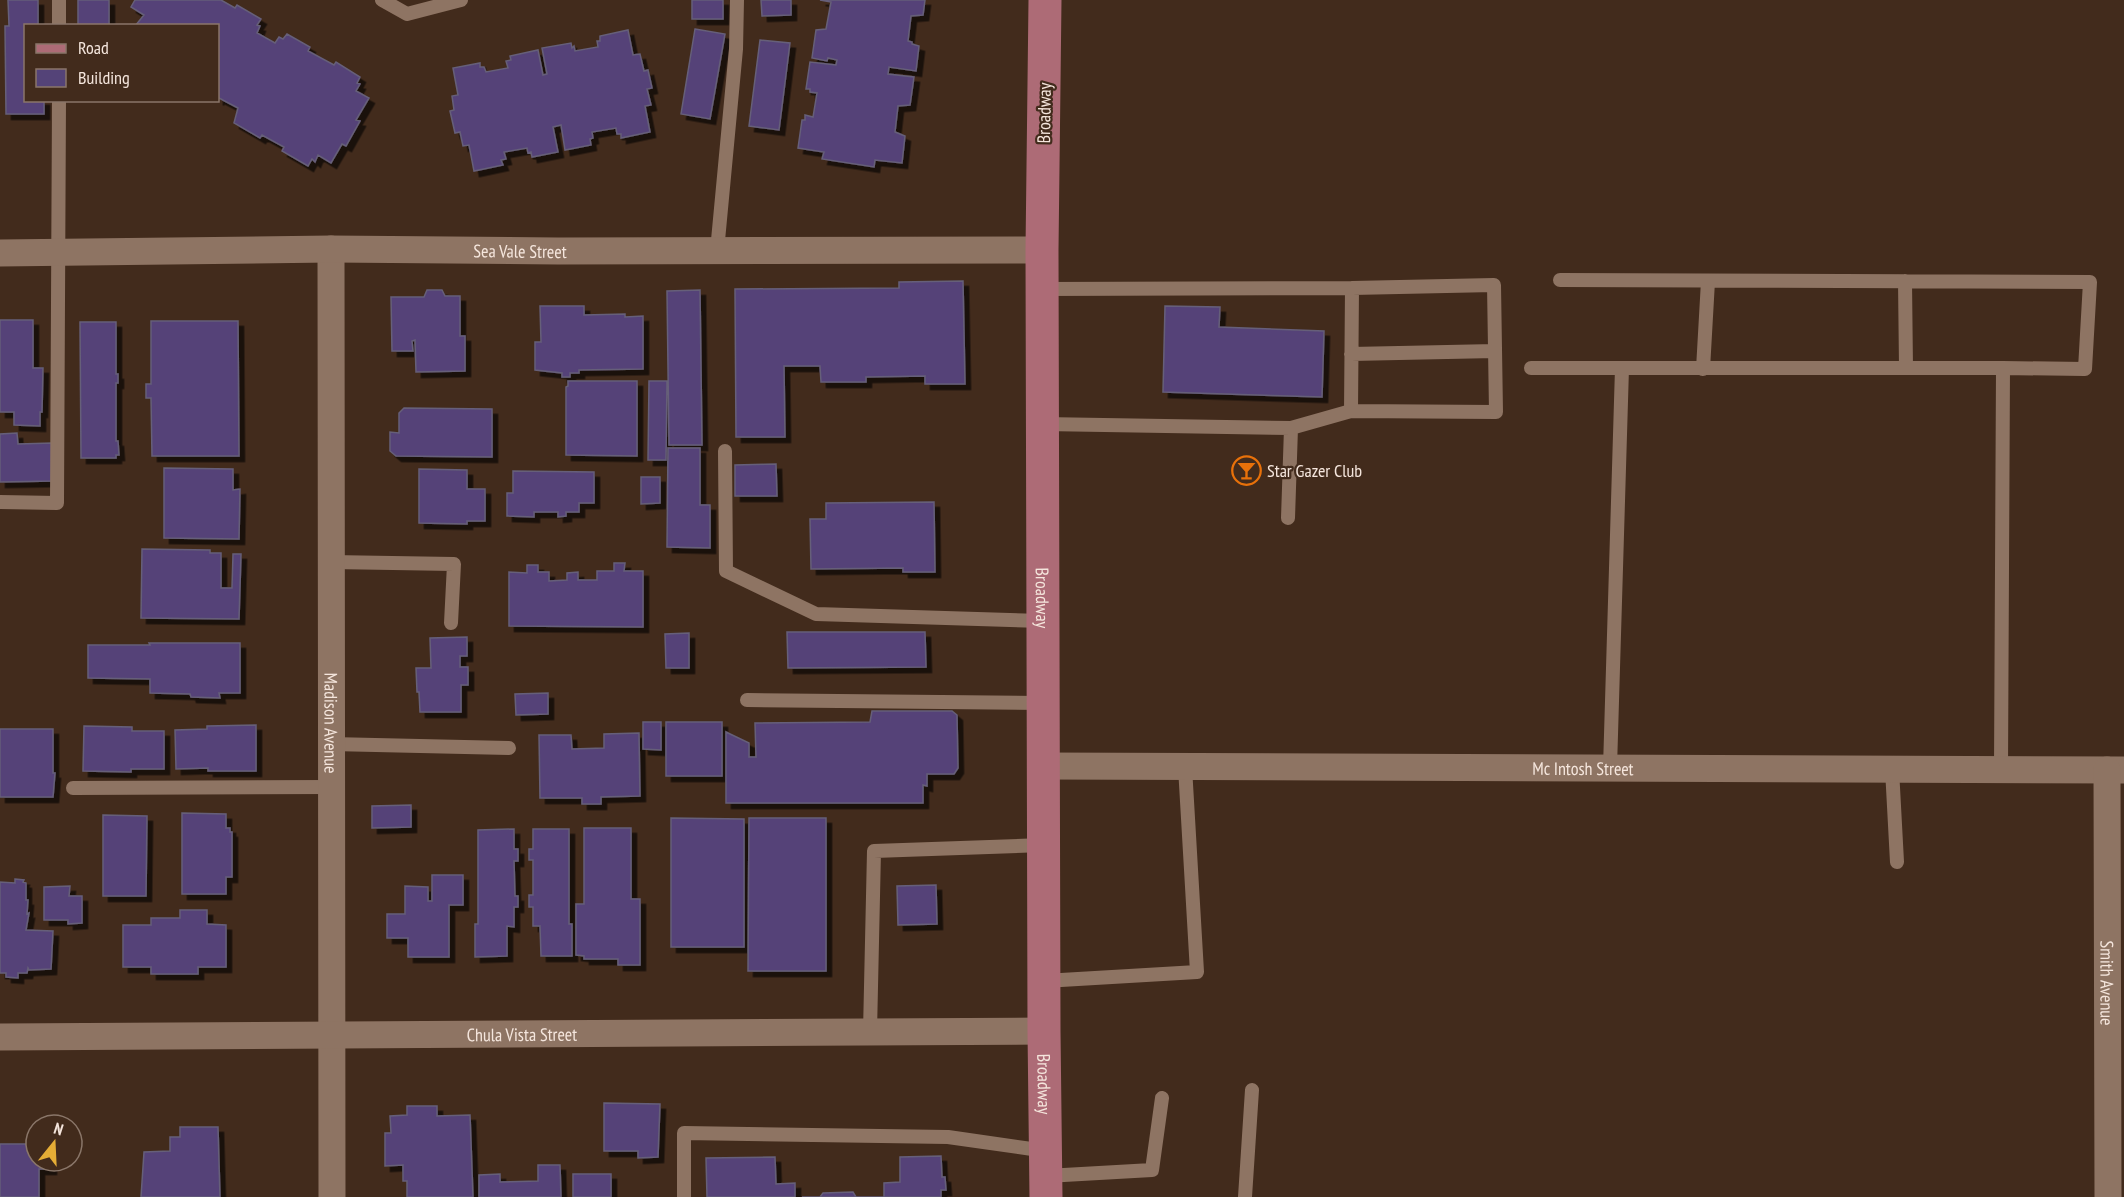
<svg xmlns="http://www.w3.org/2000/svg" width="2124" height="1197" font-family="'PT Sans Narrow',sans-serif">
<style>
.building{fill:#544378;stroke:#665f79;stroke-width:1.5;filter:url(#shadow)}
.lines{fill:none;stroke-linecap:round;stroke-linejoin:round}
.lane{stroke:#8e7463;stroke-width:14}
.street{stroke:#8e7463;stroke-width:27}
.primary{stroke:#ad6b76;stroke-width:33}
.labels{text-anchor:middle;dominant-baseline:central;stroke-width:4.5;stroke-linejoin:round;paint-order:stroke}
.street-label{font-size:18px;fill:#f5e6dd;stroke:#422b1c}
.poi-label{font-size:18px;fill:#f5e6dd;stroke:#422b1c;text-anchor:start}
</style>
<defs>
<filter id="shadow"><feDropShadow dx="5.5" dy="5.5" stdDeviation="0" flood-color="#0009"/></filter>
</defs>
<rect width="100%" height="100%" fill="#422b1c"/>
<path class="building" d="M8,0h30v26h-12v74h18v14h-38l-1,-88h4z
M78,0h31v26h-31z
M135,0h86l14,8 2,-3 24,14 -4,6 3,1 -3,7 18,10 4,-6 4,2 4,-5 23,13 -2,4 26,14 2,-3 24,15 -3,6 3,1 -4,7 13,7 -13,22 4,1 -14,25 -4,-2 -11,19 -13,-8 -3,7 -3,-3 -4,7 -26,-15 2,-4 -22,-12 -2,3 -26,-15 4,-15 -19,-10 -1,2v-74h-83l9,-11 -13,-8z
M692,0h31v19h-31z
M761,0h30v15l-29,1z
M820,0h105l-2,15 -12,1 -3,25 4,1v2l7,2 -3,25 -27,-4 -1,7 26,3 -4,28 -12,1 -3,26 10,4 -3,27 -27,-3 -1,7 -52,-8 2,-7 -26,-4 4,-28h3v-5l8,2 4,-24 -7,-1v-3h-4l4,-27 26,3 1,-5 -9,-2 -1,3 -15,-3 4,-28 10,-1 5,-27z
M695,29l30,5 -15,85 -29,-5z
M628,30l5,25 7,-1 4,17 4,-1 4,18 -5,1 4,16 -6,1 5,26 -29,6v-4h-4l-1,-6 -24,4 1,6 -3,1 1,6 -26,5 -4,-25 -8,2 5,25 -26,5 -1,-5 -3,1 -1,-5 -23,4 2,7 -5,1 2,5 -29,6 -5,-26 -6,1 -3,-14 -5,1 -5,-22 4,-1 -2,-14 6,-1 -5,-27 27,-5v4h4l2,5 22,-4 -2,-7 5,-1 -1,-4 28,-6 5,25 4,-1 -5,-26 29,-5 1,5 2,-2 1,5 23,-4 -1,-6h3v-5z
M760,40l30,3 -11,87 -30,-4z
M963,281l2,103h-40v-8l-59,1v5h-45l-1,-16h-36l1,71h-49l-1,-148 164,-1v-6z
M427,290h15l3,6h15v40h5v35l-49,1 -1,-32 -3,1 1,10h-21l-1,-54h33z
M700,290l2,155h-33l-2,-154z
M540,306h44v9l41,-1v3l18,-1v53l-64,1v3h-9v4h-8v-4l-27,-3v-28h6z
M1165,306l55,1 -1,20 105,4 -2,66 -159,-5z
M0,320h33v48h10l-1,44h-2v14l-26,-1v-13h-14z
M151,321h87l1,135h-87l-1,-58h-5v-14h5z
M80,322h36v52h2v9h-2v58h2l1,14h-3v3h-35z
M568,381h69v75l-71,-1v-68l2,-1z
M649,381h18l-1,79h-18z
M404,408l88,1v48l-96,-1 -6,-5v-19l9,1v-20z
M17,433l1,11 34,-1 1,38 -53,1v-48z
M668,448h32v57h10v43l-43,-1z
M776,464l1,32h-42v-31z
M164,468l69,1v21l7,-1 -1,50 -75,-1z
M419,469l48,1v19h18v32h-18v3l-48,-1z
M513,471l81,1v31h-15v9h-13v4l-8,1v-5h-24v5l-27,-1v-23h6z
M641,477h19v26l-19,1z
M934,502l1,70h-32v-4l-92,1 -1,-50h16v-16z
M142,549l68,1v3h11v35h11l1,-34h8l-2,65 -98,-1z
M614,563h11l-1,8h19v56l-134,-1v-54l18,1v-8h11v7h11v9l18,-1v-7l11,-1v8h19v-9h17z
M787,632h138l1,35 -138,1z
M689,633v35h-23l-1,-34z
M467,637v19h-7v11h8v18h-7v27h-41l-1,-20h-2l-1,-24h15l-1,-30z
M149,643h91v50h-21l1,5 -29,-1 -1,-3 -40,-1v-14l-62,-1v-33h62z
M548,693v21l-32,1 -1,-21z
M872,711h80l5,4 1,53 -4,6h-27v12l-4,-1v18h-197v-71l23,11v14h7l-1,-34 115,-1z
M643,722h18v28l-18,-1z
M666,722h56v54h-56z
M256,725v46h-48v-3l-32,1 -1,-39 32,-1v-3z
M84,726l48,1v4h32v38h-33v3l-48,-1z
M0,729h53v44h2l-2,24h-53z
M639,733l1,63 -39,1v7h-19v-6h-42l-1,-63h32l1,14 32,-1v-14z
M411,805v22l-39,1v-22z
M182,813l44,1v14h4v4h2v45h-6v17h-44z
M103,815l44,1 -1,80h-43z
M671,818l73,1v128h-73z
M749,818h77v153h-78z
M584,828h47v71h9v66h-22v-6h-34v-3l-8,-1v-51h8z
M514,829v20h4v12h-4l1,35h3v11h-4v20l-7,-1v30l-32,1v-33h3v-94z
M533,829h36v95h3v32h-31l-1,-30h-7v-19h-4v-12h4v-35h-4v-11h4z
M432,875h31v30h-14v52h-41v-19h-21v-24h18v-28l23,1v14h4z
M15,879l9,1 -1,2 3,1v17h2l-1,14 2,-1 -3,17 27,1 -2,38 -22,1 -1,-2 -1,5h-9v5l-12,-1v-4h-6v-91l15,1z
M936,885l1,39 -39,1 -1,-39z
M70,886l-1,10h13v27l-14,1v-4h-24v-33z
M180,910h27v14l19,1v42h-28v7h-47v-7h-28v-42h28v-7h29z
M604,1103l56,1 -2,53 -20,1v-7h-34z
M407,1106h30v10l33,-1 3,82h-66v-16h-4v-16l-18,1v-33h6l-1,-17 17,-1z
M180,1127h38l2,70h-79l3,-45 26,-1v-14h10z
M0,1144h36v17h15v8h-12v28h-39z
M941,1156l1,21h3l1,13h-5v7h-139h18l3,-4 30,-1 3,5h28v-14l16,-1v-25z
M775,1157l1,27 19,-1v14h-88l-1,-39z
M538,1165h22l1,32h-82v-22l21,-1v8l38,-1z
M573,1174h38v23h-38z"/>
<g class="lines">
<path class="lane" d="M59,0v26
M382,0l25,14 54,-14
M717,251l19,-202 1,-49
M1560,280l530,2 -5,87 -82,-1 -2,402
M1905,281l1,87
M1042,289l310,-1 -1,123 -60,17 -3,90
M1351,354l144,-3
M1531,368h472
M1703,369l5,-88
M1351,411l145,1 -2,-127 -142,3
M1043,424l248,4
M725,451l1,120 90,43 227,7
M0,502l57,1 2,-403
M331,562l123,2 -3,59
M747,700l296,3
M331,744l178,4
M1610,768l12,-400
M1892,769l5,93
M73,788l258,-1
M1044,981l153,-9 -12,-205
M870,1032l4,-181 169,-6
M1046,1176l106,-6 10,-72
M684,1197v-64l264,4 98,14
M1245,1197l7,-107"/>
<g class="street">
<path id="s1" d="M331,249l1,948"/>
<path id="s2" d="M0,253l331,-4 227,2 484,-1"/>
<path id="s3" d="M1043,766l1081,4"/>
<path id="s4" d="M2107,770l1,427"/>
<path id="s5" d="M0,1037l1044,-6"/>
</g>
<path class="primary" id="s6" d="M1045,0l-3,250 2,781 2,166"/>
</g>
<defs>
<symbol id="bar-ring" viewBox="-11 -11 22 22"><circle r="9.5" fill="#422b1c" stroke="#e8710a" stroke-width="1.5"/><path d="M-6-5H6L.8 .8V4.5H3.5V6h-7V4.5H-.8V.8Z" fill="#e8710a"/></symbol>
</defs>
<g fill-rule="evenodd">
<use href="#bar-ring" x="1230" y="454" width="33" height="33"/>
</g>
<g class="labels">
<g class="street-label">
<text transform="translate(1044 113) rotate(-89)">Broadway</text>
<text stroke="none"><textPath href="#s2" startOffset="520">Sea Vale Street</textPath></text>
<text stroke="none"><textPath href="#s6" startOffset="598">Broadway</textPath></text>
<text stroke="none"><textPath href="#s1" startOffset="474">Madison Avenue</textPath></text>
<text stroke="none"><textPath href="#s3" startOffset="540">Mc Intosh Street</textPath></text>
<text stroke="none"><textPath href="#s4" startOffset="213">Smith Avenue</textPath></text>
<text stroke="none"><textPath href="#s5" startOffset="522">Chula Vista Street</textPath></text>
<text stroke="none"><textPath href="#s6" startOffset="1084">Broadway</textPath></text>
</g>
<g class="poi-label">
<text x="1267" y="470">Star Gazer Club</text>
</g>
</g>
<rect x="24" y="24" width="195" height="78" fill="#422b1c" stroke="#8a7669" stroke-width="1.5"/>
<rect x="36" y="44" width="30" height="9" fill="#ad6b76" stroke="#8a7669" stroke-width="1.5"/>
<text x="78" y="54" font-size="18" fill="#f5e6dd">Road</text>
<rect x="36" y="69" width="30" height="18" fill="#544378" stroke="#8a7669" stroke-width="1.5"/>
<text x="78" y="84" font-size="18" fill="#f5e6dd">Building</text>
<g transform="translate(54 1143) rotate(18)"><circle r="28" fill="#422b1c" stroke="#8a7669" stroke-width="1.5"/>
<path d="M0-4.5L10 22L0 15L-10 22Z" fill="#e5ad36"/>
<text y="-9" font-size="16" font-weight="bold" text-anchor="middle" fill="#f5e6dd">N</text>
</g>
</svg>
